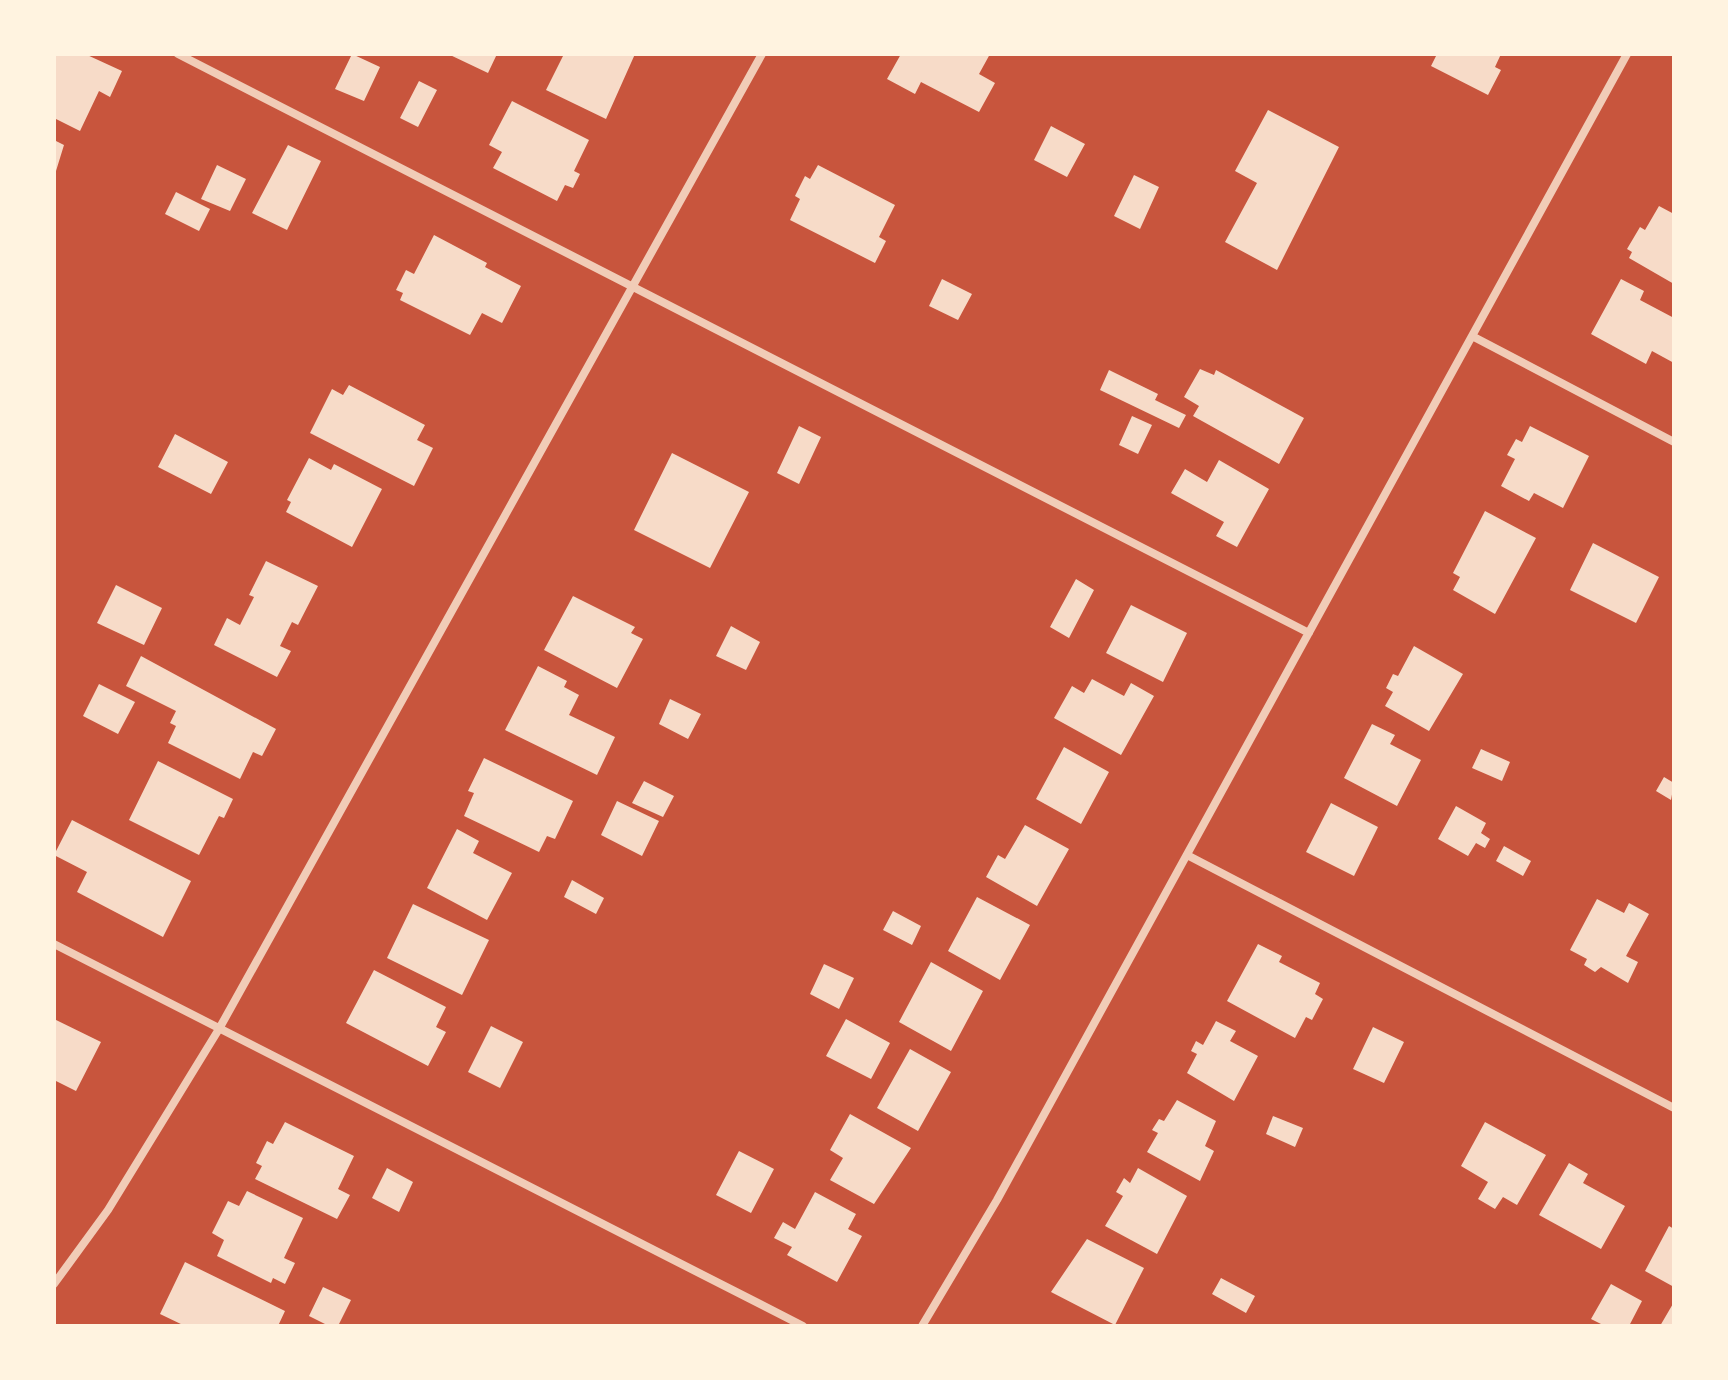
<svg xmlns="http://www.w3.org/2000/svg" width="1728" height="1380" font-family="'Varela Round',sans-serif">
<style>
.building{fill:#f7dbc8}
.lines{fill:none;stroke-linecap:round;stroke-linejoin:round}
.minor{stroke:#f1ccb7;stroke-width:8}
</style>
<rect width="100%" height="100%" fill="#c8553d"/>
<path class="building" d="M54,54h31l37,17 -12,26 -11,-6 -19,40 -26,-13z
M352,54l28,13 -16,34 -29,-12z
M448,54h49l-9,19z
M564,54h71l-29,65 -60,-29z
M901,54h89l-11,20 16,9 -16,29 -58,-30 -6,12 -28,-15z
M1437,54h64l-6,13 6,3 -13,25 -57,-29z
M419,81l18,9 -19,37 -18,-9z
M512,101l77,39 -15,31 6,3 -7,14 -8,-3 -8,16 -64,-33 9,-16 -13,-7z
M1268,110l71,37 -62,123 -52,-28 32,-59 -22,-12z
M1051,126l34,18 -18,33 -33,-17z
M54,140l10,5 -8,26 -2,-1z
M288,145l33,16 -34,69 -35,-17z
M217,165l29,14 -16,32 -29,-12z
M818,165l77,40 -16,32 7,4 -11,22 -85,-43 10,-21 -5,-3 10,-20 5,3z
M1134,175l25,12 -19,42 -26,-13z
M176,192l34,17 -11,22 -34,-17z
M1659,206l15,8v70l-45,-26 3,-6 -5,-3 13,-22 5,3z
M434,235l53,28 -2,4 36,19 -19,37 -20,-10 -12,22 -70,-35 3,-7 -7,-3 10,-20 8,4z
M942,279l30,15 -14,26 -29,-14z
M1621,279l23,12 -4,9 34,18v45l-22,-12 -6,13 -55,-30z
M1200,369l14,6 2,-5 88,48 -25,46 -86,-48 6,-10 -15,-9z
M1109,370l49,24 -3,6 31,15 -7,13 -79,-38z
M349,385l76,40 -8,15 16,8 -19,38 -104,-53 22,-44 11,6z
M1132,416l20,9 -14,29 -19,-9z
M799,426l22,11 -22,47 -22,-11z
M1530,426l59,30 -26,52 -29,-15 -5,8 -28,-15 14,-27 -8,-4 9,-16 6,3z
M175,434l53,28 -17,32 -53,-27z
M672,453l77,39 -39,76 -76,-38z
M309,458l22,12 3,-6 48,25 -30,58 -66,-35 5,-10 -4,-2z
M1219,460l50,29 -32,58 -21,-11 8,-14 -53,-29 14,-24 22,13z
M1485,511l51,27 -41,76 -42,-24 7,-13 -7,-4z
M1593,543l66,34 -23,46 -66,-33z
M266,561l52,25 -20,39 -6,-3 -12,24 11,5 -14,26 -63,-32 13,-27 13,7 14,-28 -5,-2z
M1076,579l18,11 -25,48 -19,-11z
M116,585l46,23 -18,37 -47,-22z
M573,596l62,31 -4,6 12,6 -26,49 -73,-38z
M1131,605l56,28 -24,49 -57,-29z
M731,626l29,16 -14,28 -30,-14z
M1414,646l49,28 -34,57 -44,-25 8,-14 -7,-4 7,-14 5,2z
M141,656l135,73 -14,27 -9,-4 -13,27 -72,-36 8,-17 -6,-3 6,-12 -50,-25z
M538,666l29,15 -3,6 15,8 -10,20 46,22 -18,38 -92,-45z
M1092,679l32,17 7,-13 23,13 -33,59 -67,-37 18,-32 12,7z
M99,684l36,18 -17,32 -35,-18z
M670,699l31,15 -13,25 -29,-15z
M1372,724l23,11 -5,9 31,16 -24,46 -53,-28z
M1064,747l45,25 -28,52 -45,-25z
M1481,749l29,13 -8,19 -30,-13z
M484,758l89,43 -18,38 -8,-3 -8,16 -75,-36 10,-23 -6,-2z
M158,761l75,38 -9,19 -5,-2 -20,39 -70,-35z
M1664,777l10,6 -3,17 -15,-9z
M644,781l30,15 -11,21 -31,-14z
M617,801l42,20 -17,35 -41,-21z
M1331,803l47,24 -24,49 -48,-24z
M1456,806l30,17 -5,10 9,6 -5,9 -9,-5 -8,13 -30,-17z
M72,820l119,61 -28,56 -86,-45 10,-20 -33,-17z
M1025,825l44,24 -32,57 -51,-29 12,-22 7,4z
M457,829l22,12 -6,12 39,20 -25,47 -60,-32z
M1504,846l27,15 -8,15 -27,-15z
M572,880l32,18 -8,16 -32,-17z
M977,897l53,28 -30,55 -52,-29z
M1597,899l27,14 5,-10 20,11 -23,42 12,6 -10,21 -27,-16 -6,5 -11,-7 3,-6 -17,-9z
M413,904l76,36 -27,55 -75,-37z
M893,911l28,15 -9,19 -29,-15z
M1258,944l24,12 -3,6 41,21 -5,11 8,5 -11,21 -6,-3 -11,21 -68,-37z
M931,962l52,29 -32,60 -52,-29z
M824,964l30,14 -15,31 -29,-15z
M374,970l72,37 -10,20 10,5 -18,34 -82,-43z
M54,1019l47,23 -25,49 -22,-11z
M846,1019l44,24 -19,36 -45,-23z
M1216,1021l20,10 -6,10 28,15 -24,45 -47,-28 10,-19 -6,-3 5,-10 7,4z
M491,1026l32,16 -23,46 -32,-16z
M1373,1027l31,15 -20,41 -31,-14z
M910,1049l41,23 -33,59 -41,-23z
M1177,1100l39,21 -11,25 9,5 -14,30 -53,-29 11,-19 -6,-3 7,-11 5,2z
M850,1114l61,34 -37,56 -44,-24 13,-22 -13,-8z
M1273,1116l30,12 -8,19 -29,-13z
M285,1122l69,34 -16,33 12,6 -13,24 -82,-40 7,-13 -6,-3 11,-22 6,3z
M1485,1122l61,33 -29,50 -14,-8 -8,12 -17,-10 10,-17 -27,-16z
M739,1151l35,18 -23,44 -35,-18z
M1569,1163l19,11 -5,9 42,23 -24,43 -62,-34z
M387,1168l26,14 -14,30 -27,-14z
M1138,1168l49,28 -30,58 -52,-28 18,-30 -7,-4 8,-14 6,5z
M247,1191l56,27 -19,40 11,5 -10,21 -12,-6 -2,5 -54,-27 7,-16 -12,-7 16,-32 11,5z
M815,1192l41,22 -8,15 14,7 -25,46 -50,-27 5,-8 -18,-9 9,-16 12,7z
M1669,1226l5,3v58l-29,-16z
M1087,1239l57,29 -29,57 -64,-33z
M185,1262l100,49 -7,15h-93l-25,-12z
M1221,1278l34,18 -9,17 -34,-19z
M1611,1284l31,17 -13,25h-24l-14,-7z
M323,1287l28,13 -13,26h-9l-20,-10z
M1674,1302v24h-14z"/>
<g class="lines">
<path class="minor" d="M178,54l1131,579
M1472,336l202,106
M1187,855l487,253
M54,944l749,382
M54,1284l54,-74 111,-181 543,-975
M922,1326l75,-126 630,-1146"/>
</g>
<rect width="1728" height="1380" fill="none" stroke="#fff3e0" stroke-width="112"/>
</svg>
